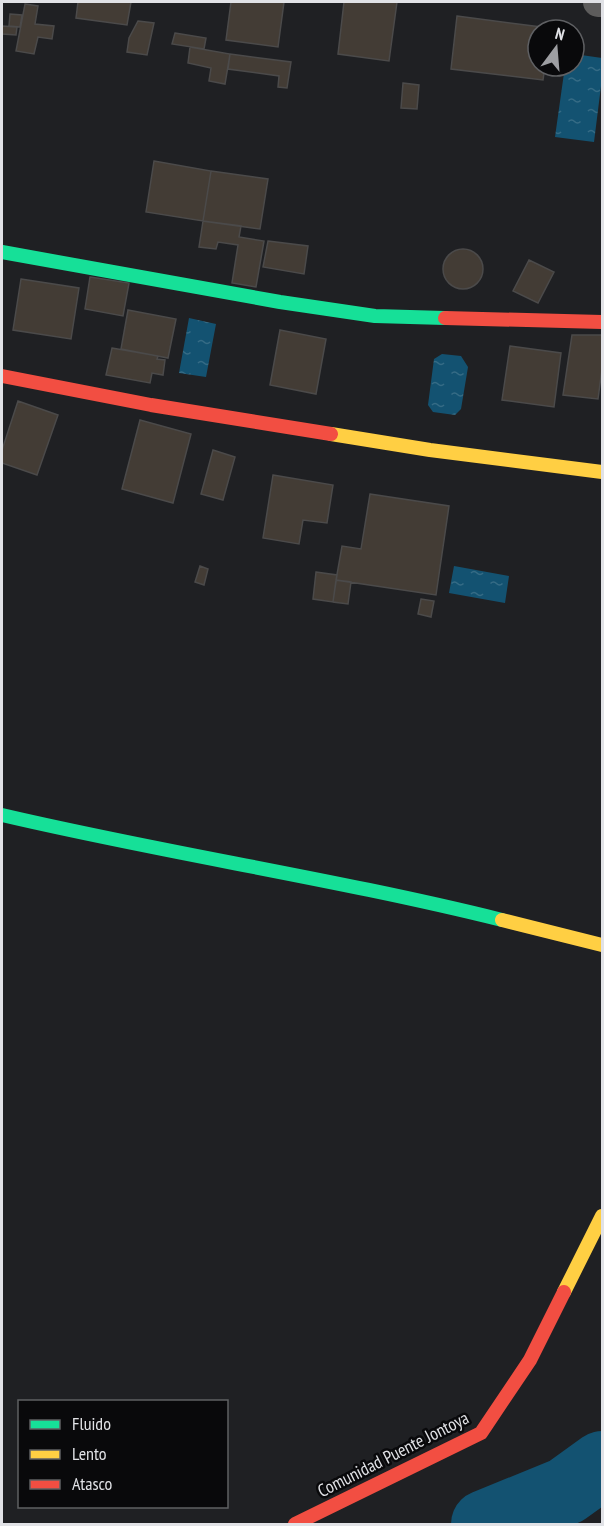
<svg xmlns="http://www.w3.org/2000/svg" width="604" height="1526" font-family="'PT Sans Narrow',sans-serif">
<style>
.water{fill:url(#water-ripples)}
.lines{fill:none;stroke-linecap:round;stroke-linejoin:round}
.river{stroke:#135271;stroke-width:68}
.building{fill:#433c35;stroke:#4b4a4a;stroke-width:1.5}
.street{stroke:#5d5c5c;stroke-width:30}
.fast{stroke:#16e098;stroke-width:14}
.slow{stroke:#ffcf43;stroke-width:14}
.jam{stroke:#f24e42;stroke-width:14}
.labels{text-anchor:middle;dominant-baseline:central;stroke-width:5;stroke-linejoin:round;paint-order:stroke}
.street-label{font-size:18px;fill:#e1e2e6;stroke:#09090b}
</style>
<defs>
<pattern id="water-ripples" width="26" height="14" patternUnits="userSpaceOnUse" patternTransform="scale(1.5)"><rect width="26" height="14" fill="#135271"/><path d="M2 4q2-2 4 0t4 0M15 11q2-2 4 0t4 0" fill="none" stroke="#356b85"/></pattern>
</defs>
<rect width="100%" height="100%" fill="#1f2023"/>
<path class="water" d="M574,54l28,4v20l-8,64 -39,-5 10,-71h9z
M189,318l27,6 -10,53 -27,-4z
M442,354l19,2 7,11 -7,42 -6,6 -22,-3 -5,-7 6,-46z
M454,566l55,10 -4,27 -56,-10z"/>
<g class="lines">
<path class="river" d="M485,1524l81,-33 36,-26"/>
</g>
<path class="building" d="M78,2h53l-4,23 -51,-7z
M231,2h53l-6,45 -52,-7z
M344,2h53l-8,59 -51,-7z
M25,4l13,2 -3,18 19,2 -2,13 -14,-2 -4,17 -18,-3z
M10,14l12,1 -2,12 -11,-1z
M457,16l92,12v2h-11v36h7l-2,14 -92,-11z
M138,21l16,2 -7,32 -20,-3 2,-14z
M2,26l15,1 -1,8 -14,-1z
M175,33l31,5 -2,11 -32,-5z
M190,47l40,7 -5,30 -16,-3 2,-13 -23,-5z
M230,54l61,8 -4,26 -9,-1 1,-11 -51,-7z
M403,83l16,2 -2,24 -16,-1z
M154,161l57,10 -8,50 -57,-9z
M211,171l57,8 -8,50 -57,-8z
M203,221l38,5 -2,11 25,4 -8,46 -24,-4 6,-38 -20,-3 -2,7 -17,-2z
M268,241l40,5 -4,28 -41,-7z
M443 269a20 20 0 1 1 40 0a20 20 0 1 1-40 0Z
M529,260l25,12 -16,31 -25,-12z
M90,277l39,6 -6,33 -38,-7z
M21,279l58,9 -8,51 -58,-9z
M128,310l48,9 -8,39 -47,-9z
M280,330l46,9 -10,55 -46,-9z
M572,335h30v34l-4,30 -35,-4z
M510,346l51,7 -7,54 -52,-7z
M112,348l46,8 -1,3 8,1 -2,15 -11,-2 -2,10 -44,-8z
M18,401l40,14 -21,60 -35,-12v-13z
M140,420l51,14 -18,69 -51,-14z
M213,450l22,7 -12,43 -22,-6z
M273,475l60,10 -6,38 -24,-3 -4,24 -36,-6z
M370,494l79,12 -13,89 -100,-15 6,-34 19,3z
M200,566l8,3 -4,16 -9,-3z
M316,572l21,3 -4,27 -20,-3z
M336,580l15,2 -3,22 -15,-2z
M421,599l13,2 -3,16 -13,-3z"/>
<g class="lines">
<path class="street" d="M598,2h4"/>
<path class="fast" d="M2,252l278,50 95,14 70,2
M2,815c166,39 335,64 500,105"/>
<path class="slow" d="M331,434l99,16 172,22
M502,920l100,25
M564,1292l38,-76"/>
<path class="jam" d="M445,318l157,4
M2,376l149,29 180,29
M295,1524l186,-91 49,-73 34,-68"/>
</g>
<g class="labels">
<g class="street-label">
<text transform="translate(393 1454) rotate(-27)">Comunidad Puente Jontoya</text>
</g>
</g>
<rect width="604" height="1526" fill="none" stroke="#e1e2e6" stroke-width="6"/>
<rect x="18" y="1400" width="210" height="108" fill="#09090b" stroke="#5f6063" stroke-width="1.5"/>
<rect x="30" y="1420" width="30" height="9" fill="#16e098" stroke="#5f6063" stroke-width="1.5"/>
<text x="72" y="1430" font-size="18" fill="#e1e2e6">Fluido</text>
<rect x="30" y="1450" width="30" height="9" fill="#ffcf43" stroke="#5f6063" stroke-width="1.5"/>
<text x="72" y="1460" font-size="18" fill="#e1e2e6">Lento</text>
<rect x="30" y="1480" width="30" height="9" fill="#f24e42" stroke="#5f6063" stroke-width="1.5"/>
<text x="72" y="1490" font-size="18" fill="#e1e2e6">Atasco</text>
<g transform="translate(556 48) rotate(16)"><circle r="28" fill="#09090b" stroke="#5f6063" stroke-width="1.5"/>
<path d="M0-4.5L10 22L0 15L-10 22Z" fill="#9d9ea2"/>
<text y="-9" font-size="16" font-weight="bold" text-anchor="middle" fill="#e1e2e6">N</text>
</g>
</svg>
